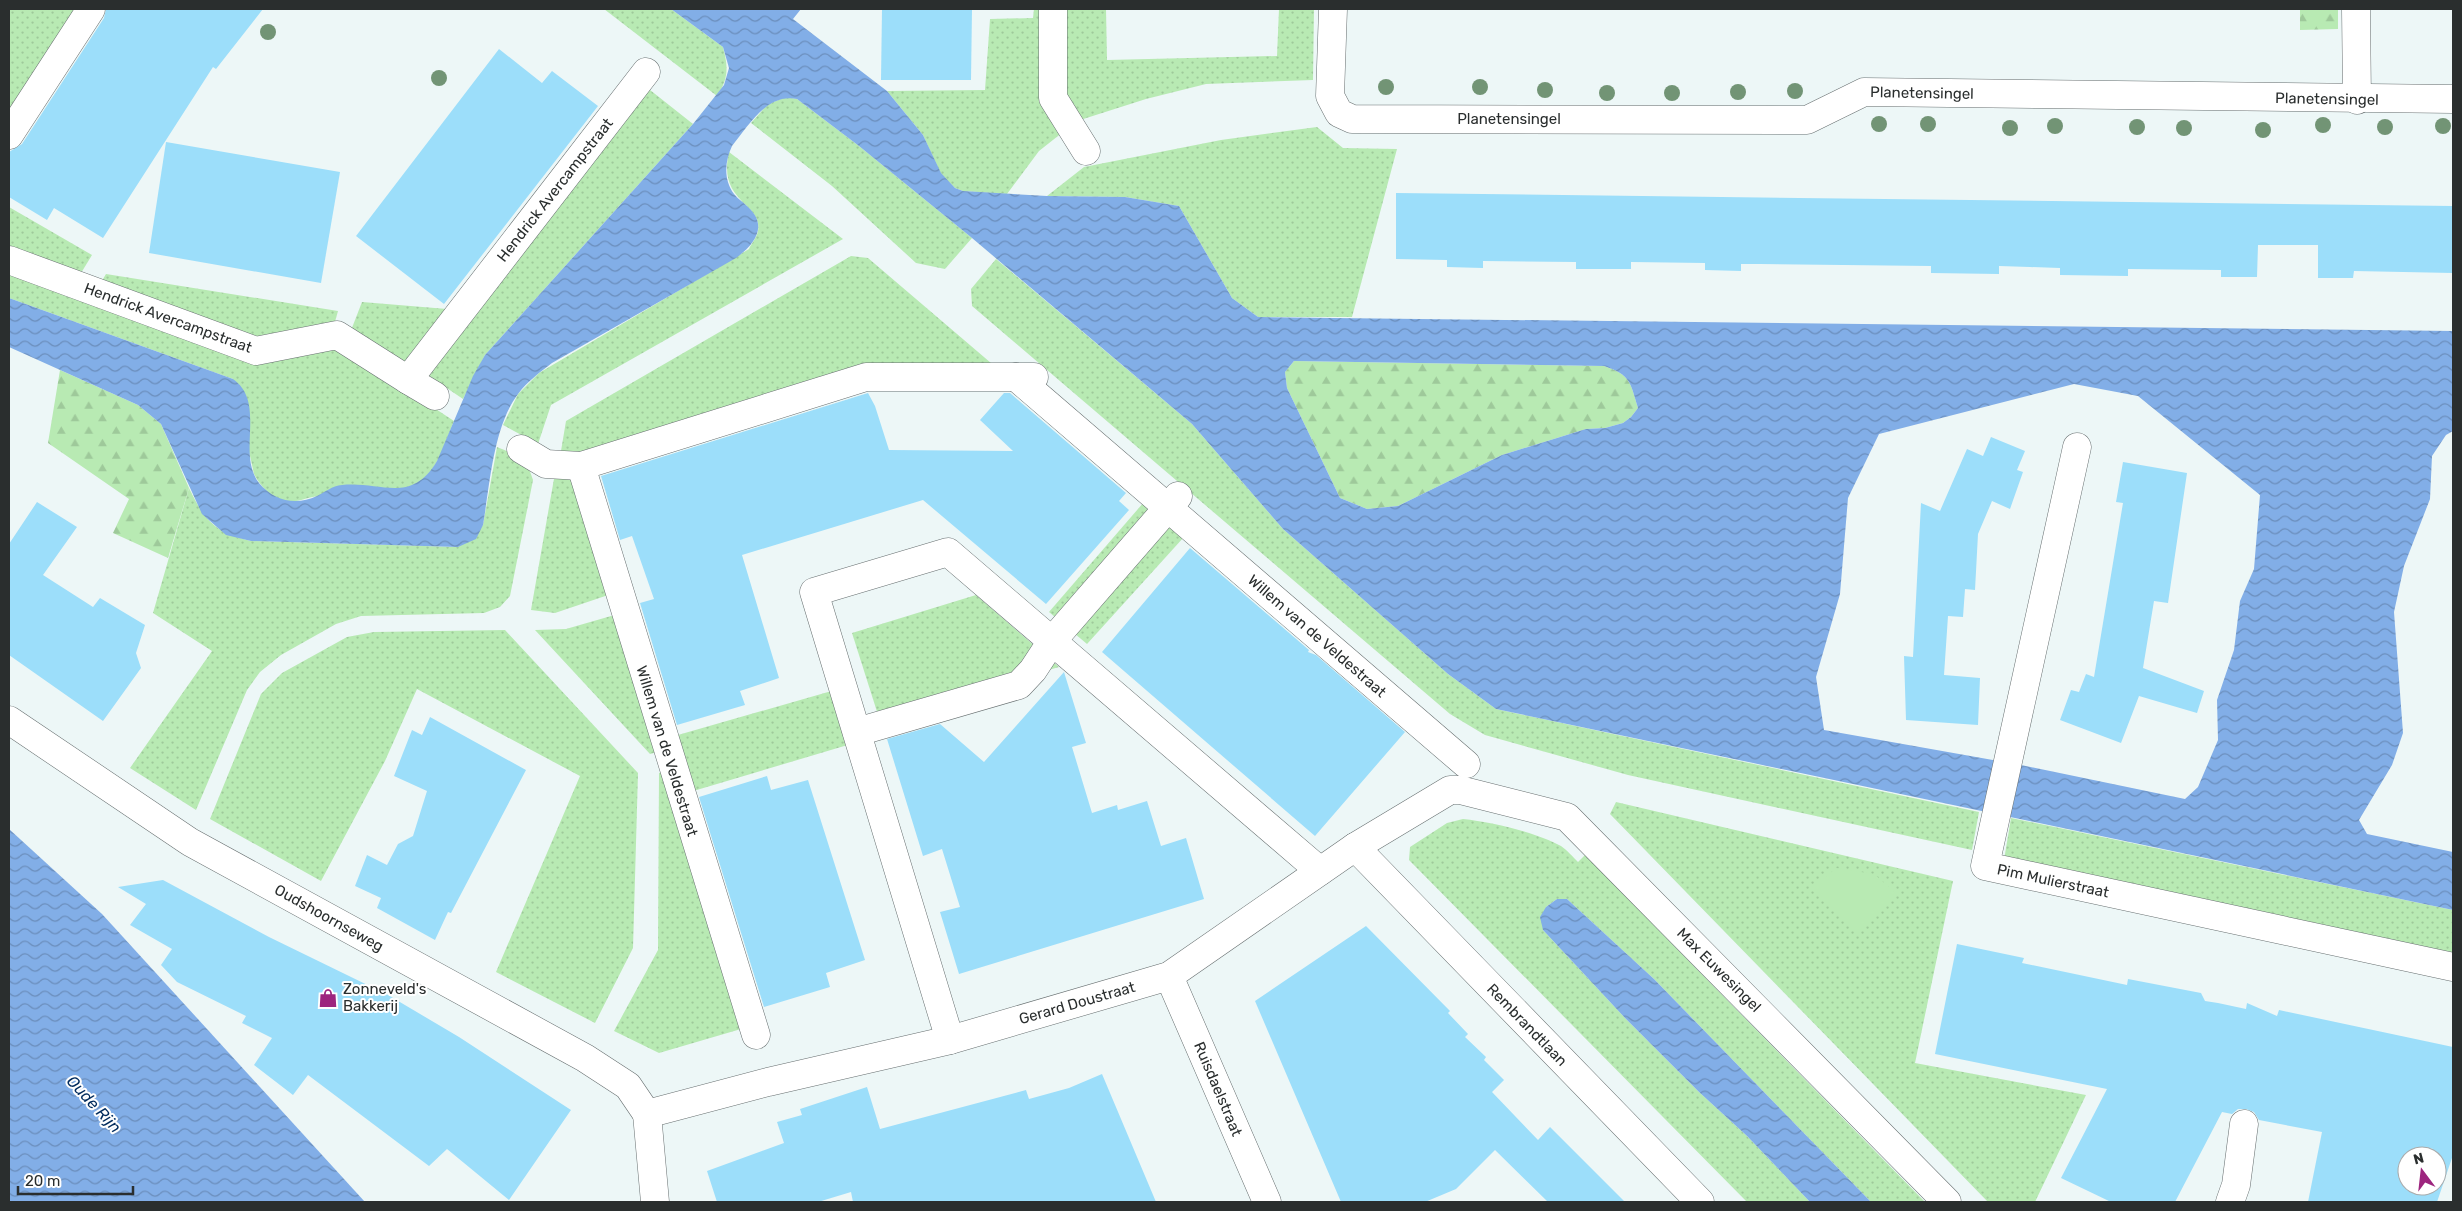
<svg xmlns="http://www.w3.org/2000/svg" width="2462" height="1211" viewBox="0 0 2462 1211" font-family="Rubik,sans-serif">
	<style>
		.grass { fill: url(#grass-dots) }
		.forest { fill: url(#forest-firs) }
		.green { fill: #b8eab3 }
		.water { fill: url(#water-waves); fill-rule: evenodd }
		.building { fill: #9cdefa; fill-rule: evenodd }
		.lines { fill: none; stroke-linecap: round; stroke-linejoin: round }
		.pedestrian-casing { stroke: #676f70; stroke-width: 29 }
		.minor-casing { stroke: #676f70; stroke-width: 29 }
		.pedestrian { stroke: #fff; stroke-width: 28 }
		.minor { stroke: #fff; stroke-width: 28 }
		.tree { fill: #729475 }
		.labels { text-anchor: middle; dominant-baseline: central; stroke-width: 4; stroke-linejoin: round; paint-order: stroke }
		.street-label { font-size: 15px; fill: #2a2e2e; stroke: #fff }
		.poi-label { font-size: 15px; fill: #2a2e2e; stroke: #fff; text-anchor: start }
		.water-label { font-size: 16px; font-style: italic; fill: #002b5d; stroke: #fff }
	</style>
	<defs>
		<pattern id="grass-dots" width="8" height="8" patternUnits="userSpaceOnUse" patternTransform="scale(1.25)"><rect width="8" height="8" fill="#b8eab3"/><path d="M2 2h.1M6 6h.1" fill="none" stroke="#9ec99a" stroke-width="1.8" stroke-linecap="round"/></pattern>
		<pattern id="forest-firs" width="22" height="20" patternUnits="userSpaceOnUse" patternTransform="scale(1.25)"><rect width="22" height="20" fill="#b8eab3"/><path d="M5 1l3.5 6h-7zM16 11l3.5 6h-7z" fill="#9ec99a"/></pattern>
		<pattern id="water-waves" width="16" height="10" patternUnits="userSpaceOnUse" patternTransform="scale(1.25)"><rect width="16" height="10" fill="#82aee7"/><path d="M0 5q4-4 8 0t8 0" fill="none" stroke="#6b8ebc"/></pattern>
	</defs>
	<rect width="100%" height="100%" fill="#edf7f7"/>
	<!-- grass -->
	<g class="grass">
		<polygon points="9,9 83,9 9,125"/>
		<path d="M604 9H671L723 47C728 67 729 78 717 96Z"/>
		<polygon points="1034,9 1106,9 1107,60 1277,56 1279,9 1314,9 1313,80 1206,84 1146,99 1077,121 1039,151 1007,194 963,191 955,188 941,174 923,135 887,91 985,90 990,19 1033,18"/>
		<polygon points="645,86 693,124 485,355 463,399 426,374"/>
		<polygon points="786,97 797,99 859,146 972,238 945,269 916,263 832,186 751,123 768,104"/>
		<polygon points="1317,127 1343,148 1397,149 1352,317 1258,317 1232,298 1179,206 1125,197 1047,196 1084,167 1221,140"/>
		<path d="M729 152 843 239 551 405 538 444 503 425 518 394 539 373 749 249C751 244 757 237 758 231 763 203 717 203 729 152Z"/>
		<polygon points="9,207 92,255 78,278 9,252"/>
		<polygon points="851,256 868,258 998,369 865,370 580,459 560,457 566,421"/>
		<polygon points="996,259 1192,424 1283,529 1448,674 1496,709 1979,812 1972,850 1628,775 1485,735 1450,714 972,306 971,289"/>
		<path d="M9 269 219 347 337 344 454 421C445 442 438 471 418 483 396 496 345 492 319 496 307 497 298 503 285 501 271 498 260 486 254 474L233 379 9 298Z"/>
		<polygon points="106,274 338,311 333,329 258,343 100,284"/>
		<polygon points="362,302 447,309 403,367 350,333"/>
		<path d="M497 447C517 455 527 459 533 480L510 596 500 607 484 613 361 616 336 624 281 655 260 672 247 690 196 810 130 768 212 651 153 613 189 488C205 521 214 532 251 541L458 547 483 525Z"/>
		<polygon points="555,473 595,473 629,588 555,613 531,610"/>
		<polygon points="1144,502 1184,537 1087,644 1049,612"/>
		<polygon points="976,595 1059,667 879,718 852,633"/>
		<polygon points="618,614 661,751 650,754 535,630 566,629"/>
		<polygon points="505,630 638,773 633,948 595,1023 496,972 580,776 417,689 385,761 321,881 210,819 261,694 282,673 347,637 374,632"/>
		<polygon points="835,690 851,744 690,792 671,737"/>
		<polygon points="666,770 741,1029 659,1053 614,1031 658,950 659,773"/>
		<polygon points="1616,802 1953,881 1915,1063 2086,1095 2035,1202 1988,1202 1610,814"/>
		<polygon points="2011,818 2453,910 2453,954 2004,860"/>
		<path d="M1463 819C1492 822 1535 832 1561 846 1567 850 1573 857 1578 862L1585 855 1925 1202H1871L1654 979 1567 899H1557L1546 907 1543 930 1625 1018 1699 1092 1747 1136 1810 1202H1747L1409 860 1410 847 1447 823Z"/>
	</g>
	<!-- forest -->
	<g class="forest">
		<polygon points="2300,9 2338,9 2338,29 2300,30"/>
		<path d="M1294 361 1604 366C1631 375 1630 382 1638 408L1631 417 1623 423 1605 428 1586 429 1502 455 1398 506 1367 509 1340 498 1287 388 1285 372Z"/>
		<polygon points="60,370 138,405 161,424 189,488 168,558 113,533 129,499 48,443"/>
	</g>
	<!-- green -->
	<polygon class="green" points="1836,868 1874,874 1896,893 1858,935 1811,889"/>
	<!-- water -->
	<g class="water">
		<path d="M671 9H801L793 19 887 91 923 135 941 173 955 188 963 191 1047 196 1125 197 1179 206 1232 298 1258 317 2453 331V431L2446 435 2432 456 2430 499 2404 566 2394 612 2403 733 2392 765 2359 820 2367 834 2453 852V910L1496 709 1448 674 1283 529 1192 424 972 238 859 146 797 99C767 93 749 125 732 146 725 161 723 179 734 194 738 199 743 202 748 207 769 226 754 245 736 258L552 363C540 372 527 382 518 394 493 427 490 485 483 525L476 539 458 547 251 541 226 535 202 514 161 424 138 405 9 347V298L233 379C267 403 236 453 259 483 274 501 296 506 317 496 325 492 332 486 342 485 381 481 411 505 437 461L473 376 485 355 693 124 724 85 729 68 723 47ZM1294 361 1604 366C1631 375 1630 382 1638 408L1631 417 1623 423 1605 428 1586 429 1502 455 1398 506 1367 509 1340 498 1287 388 1285 372ZM2074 384 2138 396 2260 495 2254 569 2240 601 2234 650 2217 700 2218 740 2198 787 2185 799 2021 765 1824 730 1816 677 1840 594 1848 498 1879 434Z"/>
		<polygon points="9,829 102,914 365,1202 9,1202"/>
		<polygon points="1557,899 1567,899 1654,979 1871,1202 1810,1202 1747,1136 1699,1092 1625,1018 1543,930 1540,917 1546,907"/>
	</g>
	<!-- building -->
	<g class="building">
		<polygon points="106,9 263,9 216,69 213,67 103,238 54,208 47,220 9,197 9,152 22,144 104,18"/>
		<polygon points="882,9 972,9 971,80 881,80"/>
		<polygon points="499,49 542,83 552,71 598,106 444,304 356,236"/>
		<polygon points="166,142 340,172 321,283 149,253"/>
		<polygon points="1396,193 2453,206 2453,273 2354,271 2353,278 2318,278 2318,245 2258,245 2257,277 2221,277 2221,270 2128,269 2128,276 2060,275 2060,268 2030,267 1999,266 1999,274 1931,273 1931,266 1760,264 1741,264 1741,271 1705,270 1705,263 1631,262 1631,269 1576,269 1576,262 1483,261 1483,268 1447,267 1447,260 1396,259"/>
		<polygon points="868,393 875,406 889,450 1013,451 980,420 1004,393 1010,393 1126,493 1119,501 1129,510 1046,604 923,500 742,555 779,678 740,691 745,705 677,725 640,603 654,599 632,536 620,540 601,476"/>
		<polygon points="1991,437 2025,451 2017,470 2023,472 2010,509 1992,501 1978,534 1975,590 1965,589 1963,617 1948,616 1944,675 1980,678 1978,725 1906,720 1904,656 1913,657 1921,503 1940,511 1967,449 1983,456"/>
		<polygon points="2123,462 2187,473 2168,603 2154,601 2143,668 2204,691 2197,713 2139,696 2121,743 2060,720 2071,690 2079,692 2086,674 2094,677 2123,503 2116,502"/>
		<polygon points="37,502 77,527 43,575 93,607 100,598 145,625 136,653 141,668 103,721 9,655 9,544"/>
		<polygon points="1190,548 1309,650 1308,652 1316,655 1405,732 1315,836 1102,652"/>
		<polygon points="1064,672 1086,743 1072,747 1092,813 1117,805 1118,810 1147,801 1161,846 1186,838 1204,899 959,974 940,912 960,907 942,849 923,856 887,739 940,724 984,762"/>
		<polygon points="430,717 526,770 451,913 448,912 435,940 377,908 381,898 355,886 367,855 387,865 398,844 413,836 427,791 394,776 412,730 422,735"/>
		<polygon points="767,776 771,790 808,780 865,960 826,973 830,987 764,1007 699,797"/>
		<polygon points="163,880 269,937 388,995 459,1037 571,1110 509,1200 447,1149 429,1166 308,1075 293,1095 254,1065 272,1038 242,1023 246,1016 177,982 161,965 172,949 130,925 146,904 118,887"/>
		<polygon points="1366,926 1450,1011 1448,1013 1468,1034 1465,1037 1486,1057 1484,1060 1504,1080 1492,1092 1538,1140 1550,1127 1625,1202 1548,1202 1495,1150 1456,1189 1425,1202 1341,1202 1255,1001"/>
		<path d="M1957 944 2024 958 2022 963 2127 985 2128 979 2201 993 2205 1001 2218 1003 2246 1009 2247 1003 2277 1016 2279 1010 2453 1047V1155L2437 1202H2308L2322 1132 2259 1120 2254 1112 2246 1109H2238L2232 1114 2222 1112 2175 1202H2111L2061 1178 2107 1089 1935 1054ZM2407 1156H2437V1186H2407Z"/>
		<polygon points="1102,1074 1156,1202 853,1202 851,1192 818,1202 717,1202 707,1171 784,1143 777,1122 802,1115 800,1109 867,1087 880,1129 1026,1090 1029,1099 1069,1088"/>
	</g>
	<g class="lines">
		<!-- pedestrian casing -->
		<g class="pedestrian-casing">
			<g id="pedestrian">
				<polyline points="1053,9 1053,98 1086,151"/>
				<polyline points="9,135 91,9"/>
				<polyline points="9,260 256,351 337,335 408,380 646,72"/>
				<polyline points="1016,377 1466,764"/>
				<polyline points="408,380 435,396"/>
				<polyline points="521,449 546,464 581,466 866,377 1034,377"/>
				<polyline points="581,466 756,1035"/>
				<polyline points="857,732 1019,685 1033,670 1052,641 1178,496"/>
			</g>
		</g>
		<!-- minor casing -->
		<g class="minor-casing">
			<g id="minor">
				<polyline points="1333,9 1330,96 1339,113 1352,119 1807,120 1864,92 2453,99"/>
				<polyline points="2356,9 2357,100"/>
				<polyline points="2077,447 1985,866 2453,967"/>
				<polyline points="9,720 190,842 585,1058 628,1086 647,1114"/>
				<polyline points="1355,847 1700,1202"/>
				<polyline points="1169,976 1267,1202"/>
				<polyline points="950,1040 814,592 948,552 1320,871"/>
				<polyline points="647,1114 768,1082 950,1040 1169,976 1355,847 1450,790 1460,790 1567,817 1947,1202"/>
				<polyline points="647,1114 655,1202"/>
				<polyline points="2230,1202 2236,1185 2244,1124"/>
			</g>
		</g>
		<!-- pedestrian -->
		<use href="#pedestrian" class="pedestrian"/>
		<!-- minor -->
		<use href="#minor" class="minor"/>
	</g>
	<!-- trees -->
	<g class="tree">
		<circle cx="268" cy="32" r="8"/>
		<circle cx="439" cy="78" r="8"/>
		<circle cx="1386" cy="87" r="8"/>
		<circle cx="1480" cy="87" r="8"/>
		<circle cx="1545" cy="90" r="8"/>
		<circle cx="1795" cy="91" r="8"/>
		<circle cx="1738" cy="92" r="8"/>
		<circle cx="1607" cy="93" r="8"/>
		<circle cx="1672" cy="93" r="8"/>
		<circle cx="1879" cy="124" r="8"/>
		<circle cx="1928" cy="124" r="8"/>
		<circle cx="2323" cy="125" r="8"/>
		<circle cx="2055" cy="126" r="8"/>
		<circle cx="2443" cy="126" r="8"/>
		<circle cx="2137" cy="127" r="8"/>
		<circle cx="2385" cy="127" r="8"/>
		<circle cx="2010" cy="128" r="8"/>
		<circle cx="2184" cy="128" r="8"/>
		<circle cx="2263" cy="130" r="8"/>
	</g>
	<!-- icons -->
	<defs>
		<g id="shop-bare" transform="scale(1.5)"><path d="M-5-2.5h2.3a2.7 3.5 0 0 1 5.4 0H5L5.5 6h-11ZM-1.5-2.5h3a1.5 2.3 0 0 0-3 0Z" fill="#9d257e" stroke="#fff" stroke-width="2.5" paint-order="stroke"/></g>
	</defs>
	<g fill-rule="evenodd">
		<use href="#shop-bare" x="328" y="998"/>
	</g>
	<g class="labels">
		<!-- street labels -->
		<g class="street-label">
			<text transform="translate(1922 93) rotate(1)">Planetensingel</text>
			<text transform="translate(2327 99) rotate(1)">Planetensingel</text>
			<text x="1509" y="119">Planetensingel</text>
			<text transform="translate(555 190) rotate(-52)">Hendrick Avercampstraat</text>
			<text transform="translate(168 318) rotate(20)">Hendrick Avercampstraat</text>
			<text transform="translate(1317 636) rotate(41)">Willem van de Veldestraat</text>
			<text transform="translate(667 751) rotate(73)">Willem van de Veldestraat</text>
			<text transform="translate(2053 881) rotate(12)">Pim Mulierstraat</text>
			<text transform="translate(329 918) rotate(29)">Oudshoornseweg</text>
			<text transform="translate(1719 970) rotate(45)">Max Euwesingel</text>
			<text transform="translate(1077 1003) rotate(-16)">Gerard Doustraat</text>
			<text transform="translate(1527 1025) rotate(46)">Rembrandtlaan</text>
			<text transform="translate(1218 1089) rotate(67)">Ruisdaelstraat</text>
		</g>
		<!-- poi labels -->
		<g class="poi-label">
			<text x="343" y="989">Zonneveld's<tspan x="343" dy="17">Bakkerij</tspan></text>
		</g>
		<!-- water labels -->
		<g class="water-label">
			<text transform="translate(94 1104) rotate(47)">Oude Rijn</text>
		</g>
	</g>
	<!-- border -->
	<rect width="2462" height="1211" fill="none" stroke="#2a2e2e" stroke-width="20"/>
	<!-- north arrow -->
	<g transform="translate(2422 1171) rotate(345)"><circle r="24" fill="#ffffff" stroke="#aaabab"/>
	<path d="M0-4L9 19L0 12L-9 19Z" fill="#9d257e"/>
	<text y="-8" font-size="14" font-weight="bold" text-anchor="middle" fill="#2a2e2e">N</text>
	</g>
	<!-- scale -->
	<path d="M18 1186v8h115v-8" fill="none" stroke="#2a2e2e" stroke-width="2.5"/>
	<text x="25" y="1186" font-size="15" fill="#2a2e2e" stroke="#ffffff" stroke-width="4" paint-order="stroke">20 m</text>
</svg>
